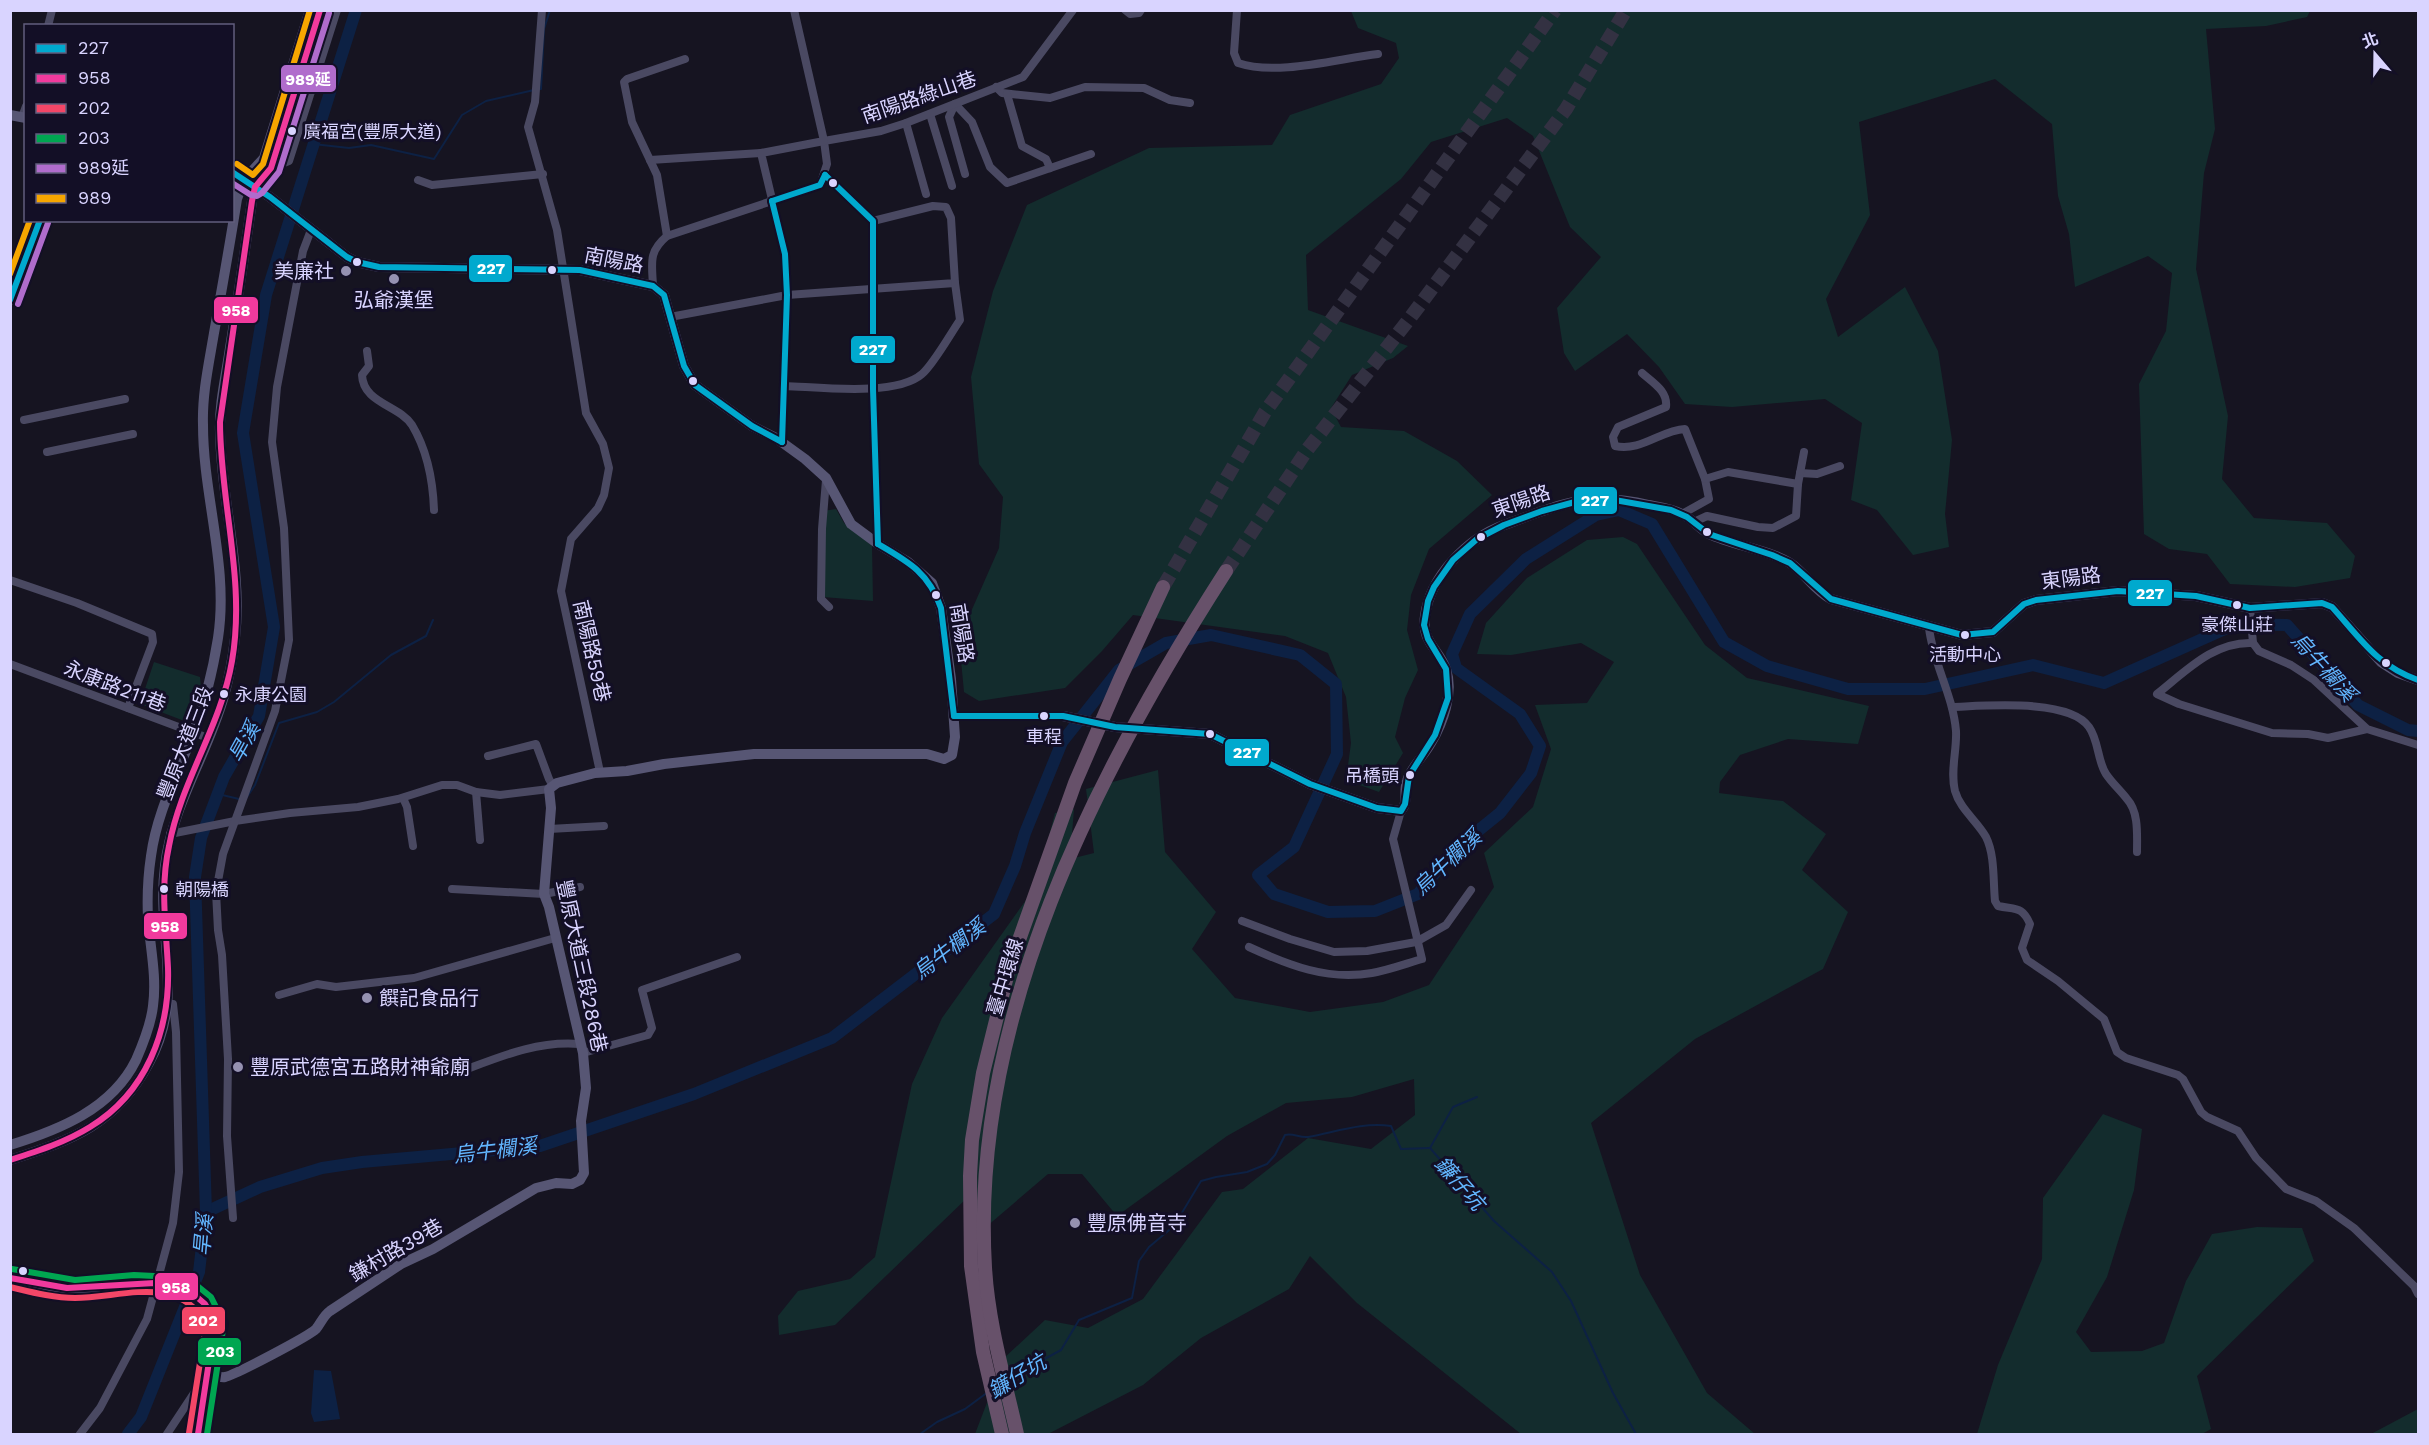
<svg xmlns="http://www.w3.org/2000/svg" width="2429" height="1445" viewBox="0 0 2429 1445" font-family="'Work Sans','Noto Sans TC',sans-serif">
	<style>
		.green { fill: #132c2d }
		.water { fill: #0d2144 }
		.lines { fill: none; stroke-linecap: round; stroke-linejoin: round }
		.stream { stroke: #0d2144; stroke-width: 2 }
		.river { stroke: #0d2144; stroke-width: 12 }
		.highway-tunnel { stroke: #333142; stroke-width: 14; stroke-dasharray: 14 7; stroke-linecap: butt }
		.street { stroke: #4a4962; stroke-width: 8 }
		.secondary { stroke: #575674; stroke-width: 10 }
		.highway { stroke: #67516a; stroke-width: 14 }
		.bus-1-casing { stroke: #130f26; stroke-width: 10 }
		.bus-2-casing { stroke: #130f26; stroke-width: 10 }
		.bus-3-casing { stroke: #130f26; stroke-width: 10 }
		.bus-4-casing { stroke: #130f26; stroke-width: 10 }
		.bus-5-casing { stroke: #130f26; stroke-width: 10 }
		.bus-6-casing { stroke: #130f26; stroke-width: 10 }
		.bus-1 { stroke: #00a9ce; stroke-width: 6 }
		.bus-2 { stroke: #f13a9d; stroke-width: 6 }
		.bus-3 { stroke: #f34667; stroke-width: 6 }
		.bus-4 { stroke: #00a651; stroke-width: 6 }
		.bus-5 { stroke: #b06ccc; stroke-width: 6 }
		.bus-6 { stroke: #f7a600; stroke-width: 6 }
		.bus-dot { fill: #d9d4ff; stroke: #130f26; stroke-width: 2 }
		.poi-dot { fill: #9591b1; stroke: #130f26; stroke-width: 2 }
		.labels { text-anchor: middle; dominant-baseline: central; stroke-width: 6; stroke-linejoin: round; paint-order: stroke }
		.bus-label { font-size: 18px; fill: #d9d4ff; stroke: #130f26; text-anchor: start }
		.street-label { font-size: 20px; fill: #d9d4ff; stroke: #130f26 }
		.poi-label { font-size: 20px; fill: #d9d4ff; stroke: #130f26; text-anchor: start }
		.water-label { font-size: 21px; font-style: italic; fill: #62b6ff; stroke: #130f26 }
		.line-badge { stroke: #130f26; stroke-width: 2 }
		.badge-label { font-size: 16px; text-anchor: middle; font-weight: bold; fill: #fff }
	</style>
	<rect width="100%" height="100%" fill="#161421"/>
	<!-- green -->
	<g class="green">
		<polygon points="1351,11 2310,11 2307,17 2266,26 2206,29 2215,129 2204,173 2196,269 2228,416 2222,479 2254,518 2327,523 2355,556 2350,578 2295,587 2230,584 2207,554 2169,549 2144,534 2139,384 2166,331 2172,273 2148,256 2075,287 2069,234 2058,196 2052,124 1995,79 1859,122 1870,215 1826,299 1838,337 1905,287 1938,351 1952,440 1945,514 1949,547 1913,555 1877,510 1851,500 1862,423 1825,399 1732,407 1685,404 1659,367 1627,334 1575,371 1564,353 1557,308 1601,257 1570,227 1533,136 1507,118 1431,142 1401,179 1306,255 1308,310 1408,346 1393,358 1352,375 1331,408 1341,427 1404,431 1457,461 1492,495 1429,549 1411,595 1407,630 1418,670 1405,698 1395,737 1403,753 1379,792 1346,780 1351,743 1346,697 1328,653 1285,636 1133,615 1102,651 1065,688 979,701 964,692 959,639 999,548 1003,497 979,464 971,377 993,291 1027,205 1149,148 1272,145 1290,115 1381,84 1399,58 1396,43 1358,28"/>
		<polygon points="836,509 844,523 872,546 873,601 823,597 823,511"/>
		<polygon points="1623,537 1637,544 1705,645 1747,678 1869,706 1858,744 1788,739 1740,755 1720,782 1719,793 1783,801 1826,834 1802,870 1848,912 1823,969 1695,1039 1591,1123 1640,1275 1707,1393 1755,1434 1521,1434 1357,1303 1310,1256 1289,1289 1201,1338 1143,1385 1048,1434 975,1434 1004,1358 1045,1320 1088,1328 1143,1299 1222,1192 1243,1189 1308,1138 1371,1149 1415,1115 1414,1079 1352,1097 1286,1103 1227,1136 1117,1216 1082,1174 1048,1174 986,1227 967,1198 835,1325 779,1335 778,1316 798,1291 850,1279 875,1257 912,1084 942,1018 1036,886 1055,813 1074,809 1070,859 1094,853 1086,789 1158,770 1165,852 1216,912 1192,949 1235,998 1310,1012 1383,1002 1429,985 1494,887 1484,853 1533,807 1551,749 1535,705 1587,703 1614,662 1581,643 1511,655 1477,654 1486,623 1527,578 1587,540"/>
		<polygon points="154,662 200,677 201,687 187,722 140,704"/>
		<polygon points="2103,1114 2142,1129 2134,1190 2107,1277 2076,1332 2091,1352 2142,1351 2164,1343 2186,1281 2212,1234 2257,1227 2302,1228 2314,1261 2197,1376 2211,1429 2202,1434 1977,1434 1998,1365 2042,1259 2043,1198"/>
		<polygon points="2418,1409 2418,1434 2371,1434"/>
	</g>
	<!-- water -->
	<polygon class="water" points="314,1370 331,1371 340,1419 314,1422 311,1413"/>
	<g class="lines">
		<!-- stream -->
		<g class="stream">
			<polyline points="540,89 541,89 544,29 550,10"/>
			<polyline points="313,144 349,148 371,145 434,159 462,115 486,101 534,90"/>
			<polyline points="218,794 239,799"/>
			<polyline points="245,800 255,785 279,723 317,712 334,702 391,655 426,636 433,620"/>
			<polyline points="1430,1148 1494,1221 1552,1272 1571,1301 1613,1393 1636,1434"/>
			<polyline points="1430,1148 1453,1107 1477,1097"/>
			<path d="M1008 1379 1061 1350 1079 1320 1132 1298 1139 1261 1149 1247 1174 1226 1201 1181 1216 1177 1247 1172 1267 1164 1275 1155 1285 1135C1294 1133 1299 1138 1308 1137 1336 1132 1362 1122 1391 1126L1401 1149 1430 1148"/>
			<polyline points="920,1434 937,1422 965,1409 988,1392"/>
		</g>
		<!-- river -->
		<g class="river">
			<polyline points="206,1212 260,1187 322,1168 362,1162 540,1146 694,1094 832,1038 994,914 1015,866 1025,833 1062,742 1119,670 1166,643 1211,635 1300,655 1336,684 1337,754 1294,847 1258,875 1274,894 1328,912 1375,911 1418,894 1453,851 1500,813 1531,773 1540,746 1520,714 1456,668 1452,654 1470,614 1526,559 1596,515 1619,510 1652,524 1724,642 1767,666 1848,689 1925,689 2033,665 2104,683 2236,624 2287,625 2358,705 2408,730 2418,731"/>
			<polyline points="128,1434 141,1417 199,1272 206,1212 195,877 201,838 224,777 259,716 274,627 243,433 266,295 356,10"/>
		</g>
		<!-- highway-tunnel -->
		<g class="highway-tunnel">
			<polyline points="1226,571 1307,450 1410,318 1566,109 1626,10"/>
			<polyline points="1163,587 1265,412 1555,10"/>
		</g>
		<!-- street -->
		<g class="street">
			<polyline points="542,10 535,102 528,127 557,230 586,413 603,444 609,468 604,495 598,508 571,539 561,591 600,772"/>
			<polyline points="1125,10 1130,14 1139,13 1141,10"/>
			<path d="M1237 10 1234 53 1238 63C1277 76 1336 59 1378 54"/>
			<polyline points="48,26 52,10"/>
			<polyline points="996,87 1002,93 1050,98 1085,87 1144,88 1170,100 1190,103"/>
			<polyline points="1007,94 1022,146 1046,159 1050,168"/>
			<polyline points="930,114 952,186"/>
			<polyline points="22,117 26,106"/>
			<polyline points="906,123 926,194"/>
			<polyline points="650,160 761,153"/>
			<polyline points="271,168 289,161 337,10"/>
			<polyline points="965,174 949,117 955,104 972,122 990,167 1007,183 1091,154"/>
			<polyline points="825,175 873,221 873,389 878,544"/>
			<polyline points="418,180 432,185 543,174"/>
			<polyline points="667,236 657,175 632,122 624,82 627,79 685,59"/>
			<path d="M653 286C652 263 648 252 667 236L820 185 827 164 824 141 881 131 906 123 1023 77 1073 10"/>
			<polyline points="10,301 40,220"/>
			<polyline points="670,317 787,295 955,283 951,218 946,207 933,206 873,221"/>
			<path d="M367 351 369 366 362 375C363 403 399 405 412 425 427 450 433 482 434 510"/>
			<path d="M1642 373C1653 383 1668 391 1666 407L1618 427 1613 437 1615 446C1641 452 1661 430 1685 429L1705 479 1709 499 1682 514"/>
			<path d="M785 386C818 387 896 397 922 374 933 365 951 333 960 320L955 283"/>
			<polyline points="24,420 125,399"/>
			<polyline points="782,442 787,295 785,254 761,153 824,141 794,10"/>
			<polyline points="47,452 133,434"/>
			<polyline points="1800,473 1817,474 1840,466"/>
			<polyline points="1705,479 1728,472 1798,484"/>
			<polyline points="826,480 822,529 821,599 829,607"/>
			<polyline points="1694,522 1707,516 1758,527 1773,528 1796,516 1798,484 1804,452"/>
			<polyline points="10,580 77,603 152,634 153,642 128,708"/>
			<polyline points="2250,608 2253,643"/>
			<path d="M1929 628C1933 663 1953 695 1956 731 1957 751 1950 771 1955 791 1960 809 1977 821 1986 837 1995 855 1993 881 1995 901L1998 906C2016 910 2022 906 2030 924L2022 948 2027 960 2058 981 2104 1019 2117 1052 2126 1058 2178 1075 2183 1079 2201 1112 2207 1117 2238 1131 2256 1158 2286 1189 2316 1201 2354 1228 2414 1286 2418 1294"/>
			<polyline points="10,664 208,738"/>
			<path d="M1952 707C1984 706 2069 698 2089 727 2099 741 2097 760 2106 774 2112 783 2120 790 2127 799 2139 812 2137 835 2137 852"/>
			<path d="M2367 729 2328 738 2308 734 2272 733 2179 704 2157 694C2186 671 2214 641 2253 643L2259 651 2291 665 2314 680 2367 729 2418 745"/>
			<polyline points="488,756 536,744 549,779 553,786"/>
			<polyline points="476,792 480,840"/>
			<polyline points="403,798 407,807 413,846"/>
			<polyline points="549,829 604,826"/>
			<polyline points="170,834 235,821 290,813 358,807 398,799 442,785 457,785 476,792 500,795 549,789"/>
			<polyline points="452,889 544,894 580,887"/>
			<polyline points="1242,921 1290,939 1334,952 1367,951 1416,942 1446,925 1471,890"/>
			<path d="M1249 947C1288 965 1328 981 1372 973 1389 970 1405 964 1422 959L1393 839 1401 811"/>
			<polyline points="279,995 317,984 336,987 414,978 555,938"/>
			<polyline points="583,1053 648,1035 652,1028 642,990 737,957"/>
			<path d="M454 1074C495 1059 535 1040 580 1044"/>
			<polyline points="233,1218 227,1136 228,1059 222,955 218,930 216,892 223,854 275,711 289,640 284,528 272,442 277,387 303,251 311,230"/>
			<polyline points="80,1434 100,1408 147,1319 173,1223 179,1172 176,1032 173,1004"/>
			<polyline points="167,1434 206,1375"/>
		</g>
		<!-- secondary -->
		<g class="secondary">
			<polyline points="10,115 26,118"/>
			<path d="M954 716H1063L1115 727 1210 734 1310 784 1377 808 1401 811C1409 802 1403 791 1407 781 1411 767 1424 756 1431 743 1443 723 1454 693 1446 669 1439 649 1421 642 1425 616 1430 576 1468 538 1504 525 1561 504 1588 491 1649 505 1660 507 1674 509 1684 515 1693 520 1700 529 1709 534 1732 545 1770 550 1790 563 1805 573 1814 590 1831 599L1962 635 1993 632 2024 604 2036 600 2118 591 2196 596 2250 608 2322 603 2332 607 2381 662 2398 673 2418 680"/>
			<path d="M10 1145C59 1130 112 1109 136 1060 143 1044 151 1024 153 1006 157 976 150 947 148 918 147 897 148 876 151 856 157 811 178 774 193 733 205 703 213 670 218 638 229 567 203 496 203 425 202 394 209 363 214 333 222 288 230 244 237 199L244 180 264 158 310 10"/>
			<path d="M10 1160C72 1140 117 1124 149 1063 186 996 156 936 165 866 172 805 208 754 224 696 229 678 233 657 235 638 243 569 221 501 220 432 219 404 226 376 230 348 238 299 245 250 252 201L255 187 271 168 320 10"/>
			<path d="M10 1278C32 1283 53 1288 75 1289 122 1289 194 1263 215 1322L198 1434"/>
			<path d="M207 1374C213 1375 220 1378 225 1377 235 1375 309 1336 316 1329 321 1323 323 1316 330 1311L401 1264 433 1249 536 1188 556 1183 572 1184 580 1180 584 1173 581 1121 586 1088 583 1053 549 907 544 894 551 808 549 789 557 783 595 773 627 771 664 764 754 754H927L944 759 952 755 955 737 951 679 941 608 932 583 908 562 878 544 851 524 826 478 805 459 776 438 752 426 695 385 684 366 664 295 653 286 580 270 379 267 357 262 347 257 270 197 232 172"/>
		</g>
		<!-- highway -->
		<g class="highway">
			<polyline points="1002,1434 983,1352 971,1266 970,1176 972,1140 983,1073 1009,968 1075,783 1120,679 1163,587"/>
			<path d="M1017 1434C1005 1380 988 1323 985 1267 970 1017 1095 775 1226 571"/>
		</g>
		<!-- bus-1 casing -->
		<g class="bus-1-casing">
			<g id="bus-1">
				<polyline points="232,172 270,197 347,257 357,262 379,267 580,270 653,286 664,295 684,366 695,385 752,426 782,442"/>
				<polyline points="825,175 873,221 873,389 878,544"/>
				<polyline points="772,201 785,254 787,295 782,442"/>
				<polyline points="772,201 820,185 825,175"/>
				<polyline points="10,300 40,220"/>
				<path d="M878 544C909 562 929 573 941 608L954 716"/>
				<path d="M954 716H1063L1115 727 1210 734 1310 784 1377 808 1401 811 1405 804 1409 776 1435 735 1448 698 1446 669 1428 639 1424 625 1428 601 1434 587 1453 560 1477 539 1504 525 1542 511 1575 502 1609 499 1671 510 1687 517 1709 534 1772 555 1790 563 1831 599 1962 635 1993 632 2024 604 2036 600 2118 591 2196 596 2250 608 2322 603 2332 607C2360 638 2377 666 2418 680"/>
			</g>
		</g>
		<!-- bus-2 casing -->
		<g class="bus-2-casing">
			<g id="bus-2">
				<path d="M10 1160C38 1151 66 1142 90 1127 146 1093 170 1031 168 968 166 926 160 887 169 846 181 781 221 726 232 661 246 581 220 502 220 422L252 201 255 187 271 168 320 10"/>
				<polyline points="10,1278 67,1288 155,1283 174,1286 191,1292 205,1304 215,1322 198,1434"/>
			</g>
		</g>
		<!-- bus-3 casing -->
		<g class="bus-3-casing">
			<path id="bus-3" d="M10 1287C31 1292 53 1298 75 1298 121 1298 178 1273 206 1324L189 1433"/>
		</g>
		<!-- bus-4 casing -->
		<g class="bus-4-casing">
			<polyline id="bus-4" points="12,1269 75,1280 134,1275 175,1277 195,1284 211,1297 224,1323 207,1434"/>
		</g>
		<!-- bus-5 casing -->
		<g class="bus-5-casing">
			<g id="bus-5">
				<polyline points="232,183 251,195 257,196 262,193 279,172 329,13"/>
				<polyline points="18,304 48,223"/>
			</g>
		</g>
		<!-- bus-6 casing -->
		<g class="bus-6-casing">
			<g id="bus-6">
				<polyline points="237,164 253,175 263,164 310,10"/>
				<polyline points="10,274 30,220"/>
			</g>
		</g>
		<!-- bus-1 -->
		<use href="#bus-1" class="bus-1"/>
		<!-- bus-2 -->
		<use href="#bus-2" class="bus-2"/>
		<!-- bus-3 -->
		<use href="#bus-3" class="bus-3"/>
		<!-- bus-4 -->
		<use href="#bus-4" class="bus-4"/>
		<!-- bus-5 -->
		<use href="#bus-5" class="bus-5"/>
		<!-- bus-6 -->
		<use href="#bus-6" class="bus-6"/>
	</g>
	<!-- markers -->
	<g class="bus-dot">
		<circle cx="292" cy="131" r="5"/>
		<circle cx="833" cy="183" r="5"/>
		<circle cx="357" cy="262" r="5"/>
		<circle cx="552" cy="270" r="5"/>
		<circle cx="693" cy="381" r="5"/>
		<circle cx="1707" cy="532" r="5"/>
		<circle cx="1481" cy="537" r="5"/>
		<circle cx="936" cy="595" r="5"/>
		<circle cx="2237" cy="605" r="5"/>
		<circle cx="1965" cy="635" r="5"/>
		<circle cx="2386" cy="663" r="5"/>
		<circle cx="224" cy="694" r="5"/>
		<circle cx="1044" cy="716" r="5"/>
		<circle cx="1210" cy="734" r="5"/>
		<circle cx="1410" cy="775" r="5"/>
		<circle cx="164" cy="889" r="5"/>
		<circle cx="23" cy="1271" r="5"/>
	</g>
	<g class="poi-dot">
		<circle cx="346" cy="271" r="6"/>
		<circle cx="394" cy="279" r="6"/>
		<circle cx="367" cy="998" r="6"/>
		<circle cx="238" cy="1067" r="6"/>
		<circle cx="1075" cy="1223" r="6"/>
	</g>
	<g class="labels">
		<!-- bus labels -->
		<g class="bus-label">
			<text x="303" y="131">廣福宮(豐原大道)</text>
			<text x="2237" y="624" text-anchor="middle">豪傑山莊</text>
			<text x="1965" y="654" text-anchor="middle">活動中心</text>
			<text x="235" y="694">永康公園</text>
			<text x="1044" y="736" text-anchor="middle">車程</text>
			<text x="1399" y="775" text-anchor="end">吊橋頭</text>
			<text x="175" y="889">朝陽橋</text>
		</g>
		<!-- street labels -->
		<g class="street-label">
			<text transform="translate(919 97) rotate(-19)">南陽路綠山巷</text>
			<text transform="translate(614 260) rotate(11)">南陽路</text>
			<text transform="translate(1521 501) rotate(-19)">東陽路</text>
			<text transform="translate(2071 578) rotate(-7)">東陽路</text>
			<text transform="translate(962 633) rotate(81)">南陽路</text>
			<text transform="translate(592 651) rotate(77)">南陽路59巷</text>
			<text transform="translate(115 686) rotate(21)">永康路211巷</text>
			<text transform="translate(185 743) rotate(-69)">豐原大道三段</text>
			<text transform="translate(582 966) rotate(78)">豐原大道三段286巷</text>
			<text transform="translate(1005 977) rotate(-73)">臺中環線</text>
			<text transform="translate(396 1250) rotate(-30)">鎌村路39巷</text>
		</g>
		<!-- poi labels -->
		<g class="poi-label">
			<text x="334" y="271" text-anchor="end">美廉社</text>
			<text x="394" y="300" text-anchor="middle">弘爺漢堡</text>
			<text x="379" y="998">饌記食品行</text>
			<text x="250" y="1067">豐原武德宮五路財神爺廟</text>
			<text x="1087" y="1223">豐原佛音寺</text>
		</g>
		<!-- water labels -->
		<g class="water-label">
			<text transform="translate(2324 667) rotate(48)">烏牛欄溪</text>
			<text transform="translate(244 742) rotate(-61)">旱溪</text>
			<text transform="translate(1447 862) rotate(-43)">烏牛欄溪</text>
			<text transform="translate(949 949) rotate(-37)">烏牛欄溪</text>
			<text transform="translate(495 1150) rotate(-7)">烏牛欄溪</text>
			<text transform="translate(1460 1183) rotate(49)">鐮仔坑</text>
			<text transform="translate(203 1235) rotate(-85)">旱溪</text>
			<text transform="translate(1017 1376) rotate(-31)">鐮仔坑</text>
		</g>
	</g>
	<g class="line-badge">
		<rect x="280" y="64" width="57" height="29" rx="6" fill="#b06ccc"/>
		<rect x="468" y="254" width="45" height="29" rx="6" fill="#00a9ce"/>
		<rect x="213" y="296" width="46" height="28" rx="6" fill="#f13a9d"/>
		<rect x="850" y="335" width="46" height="29" rx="6" fill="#00a9ce"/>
		<rect x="1573" y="486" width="45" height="29" rx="6" fill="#00a9ce"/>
		<rect x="2127" y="579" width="46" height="28" rx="6" fill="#00a9ce"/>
		<rect x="1224" y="738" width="46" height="29" rx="6" fill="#00a9ce"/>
		<rect x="143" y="912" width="45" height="28" rx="6" fill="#f13a9d"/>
		<rect x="154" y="1272" width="45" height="29" rx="6" fill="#f13a9d"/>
		<rect x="181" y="1306" width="45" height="29" rx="6" fill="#f34667"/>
		<rect x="197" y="1337" width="45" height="29" rx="6" fill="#00a651"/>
	</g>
	<g class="badge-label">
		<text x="308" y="85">989延</text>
		<text x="491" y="274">227</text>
		<text x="236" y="316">958</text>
		<text x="873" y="355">227</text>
		<text x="1595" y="506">227</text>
		<text x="2150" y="599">227</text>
		<text x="1247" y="758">227</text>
		<text x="165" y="932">958</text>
		<text x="176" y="1293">958</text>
		<text x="203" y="1326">202</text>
		<text x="220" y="1357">203</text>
	</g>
	<!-- border -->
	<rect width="2429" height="1445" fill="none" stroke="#d9d4ff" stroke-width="24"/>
	<!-- legend -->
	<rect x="24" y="24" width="210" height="198" fill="#130f26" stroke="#625e7d" stroke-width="1.5"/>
	<rect x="36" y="44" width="30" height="9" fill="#00a9ce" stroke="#625e7d" stroke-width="1.5"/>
	<text x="78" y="54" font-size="18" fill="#d9d4ff">227</text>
	<rect x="36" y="74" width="30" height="9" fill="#f13a9d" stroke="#625e7d" stroke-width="1.5"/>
	<text x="78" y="84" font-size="18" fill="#d9d4ff">958</text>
	<rect x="36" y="104" width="30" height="9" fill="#f34667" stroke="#625e7d" stroke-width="1.5"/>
	<text x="78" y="114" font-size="18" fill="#d9d4ff">202</text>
	<rect x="36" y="134" width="30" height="9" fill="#00a651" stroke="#625e7d" stroke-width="1.5"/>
	<text x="78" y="144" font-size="18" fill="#d9d4ff">203</text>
	<rect x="36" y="164" width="30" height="9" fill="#b06ccc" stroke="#625e7d" stroke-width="1.5"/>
	<text x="78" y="174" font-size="18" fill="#d9d4ff">989延</text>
	<rect x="36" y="194" width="30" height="9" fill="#f7a600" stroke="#625e7d" stroke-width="1.5"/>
	<text x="78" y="204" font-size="18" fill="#d9d4ff">989</text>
	<!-- north arrow -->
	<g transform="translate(2375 54) rotate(340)" stroke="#130f26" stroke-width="4.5" paint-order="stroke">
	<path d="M0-4.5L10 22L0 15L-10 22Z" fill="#d9d4ff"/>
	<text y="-9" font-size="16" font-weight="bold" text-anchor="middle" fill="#d9d4ff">北</text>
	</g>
</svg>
